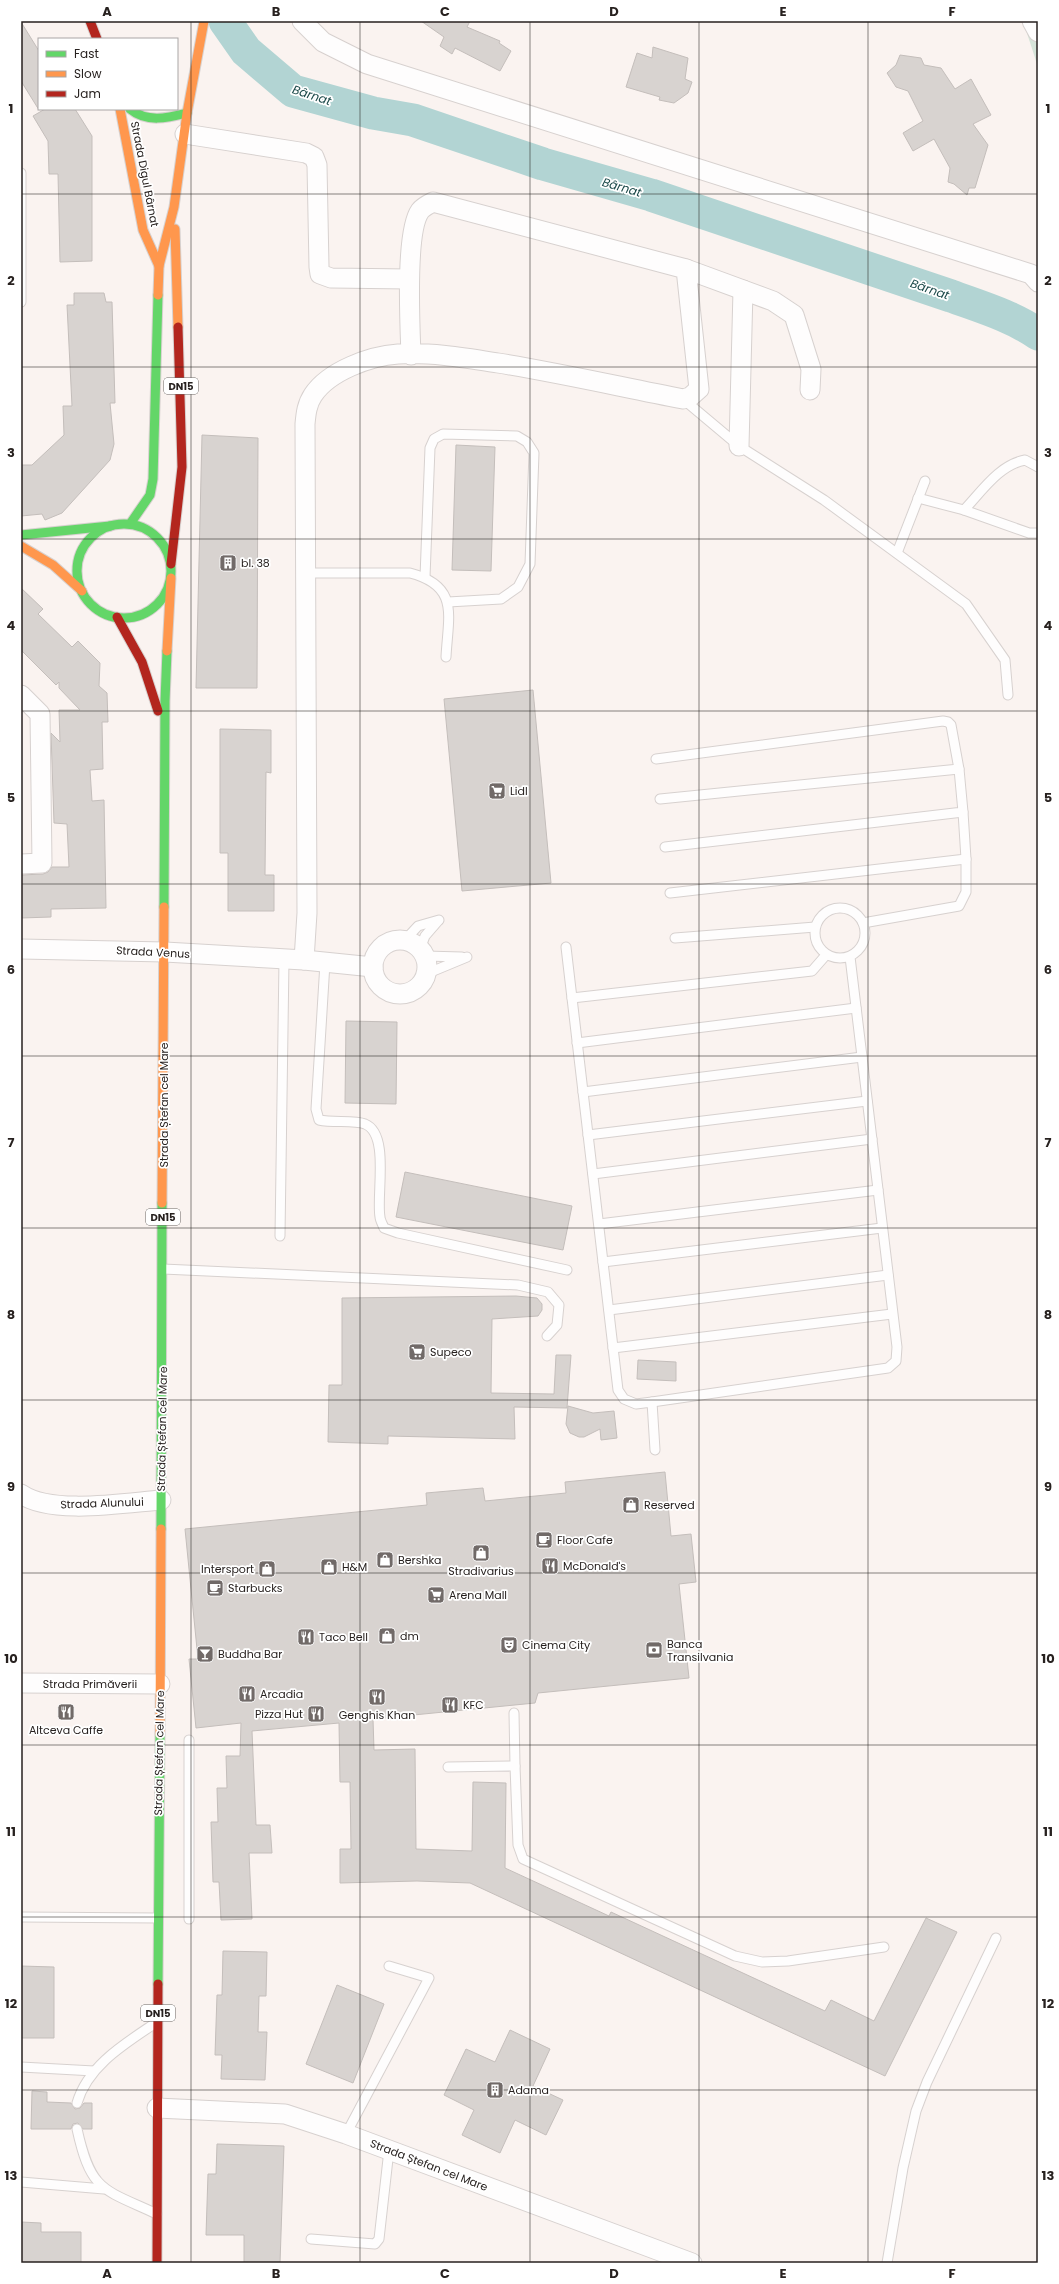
<svg xmlns="http://www.w3.org/2000/svg" width="1059" height="2284" viewBox="0 0 1059 2284" font-family="Poppins,sans-serif">
	<style>
		.grass { fill: #d6e4d9 }
		.lines { fill: none; stroke-linecap: round; stroke-linejoin: round }
		.river { stroke: #b2d4d3; stroke-width: 33 }
		.building { fill: #d8d3d0; stroke: #c4bebb }
		.lane-casing { stroke: #d7d1cf; stroke-width: 11 }
		.street-casing { stroke: #d7d1cf; stroke-width: 21 }
		.fast-casing { stroke: #d7d1cf; stroke-width: 11 }
		.slow-casing { stroke: #d7d1cf; stroke-width: 11 }
		.jam-casing { stroke: #d7d1cf; stroke-width: 11 }
		.lane { stroke: #fefdfd; stroke-width: 9 }
		.street { stroke: #fefdfd; stroke-width: 19 }
		.fast { stroke: #63d668; stroke-width: 9 }
		.slow { stroke: #ff974d; stroke-width: 9 }
		.jam { stroke: #b3261e; stroke-width: 9 }
		.grid { fill: none; stroke: #27211f; stroke-width: 1; stroke-opacity: 0.55 }
		.labels { text-anchor: middle; dominant-baseline: central; stroke-width: 3.5; stroke-linejoin: round; paint-order: stroke }
		.shield { fill: #fff; stroke: #686462; stroke-width: 1 }
		.shield-label { font-size: 10px; font-weight: bold; fill: #27211f }
		.street-label { font-size: 11px; fill: #27211f; stroke: #fff }
		.poi-label { font-size: 11px; fill: #27211f; stroke: #fff; text-anchor: start }
		.water-label { font-size: 12px; font-style: italic; fill: #1b4949; stroke: #fff }
		.neatline { fill: none; stroke: #27211f; stroke-width: 1.5 }
		.grid-label { font-size: 13px; text-anchor: middle; font-weight: bold; fill: #27211f }
	</style>
	<rect width="100%" height="100%" fill="#faf3f0"/>
	<!-- grass -->
	<polygon class="grass" points="1023,21 1038,21 1038,67"/>
	<g class="lines">
		<!-- river -->
		<path class="river" d="M225 21 246 51 293 91 373 113 413 120 543 164 651 195 951 296C981 307 1012 316 1038 334"/>
	</g>
	<!-- building -->
	<g class="building">
		<polygon points="421,21 470,21 467,27 500,41 499,43 511,51 500,71 455,48 452,54 440,46 444,37"/>
		<polygon points="21,22 39,51 39,110 21,81"/>
		<polygon points="653,47 688,58 685,79 692,82 688,93 674,103 659,100 660,97 626,87 637,53 652,58"/>
		<polygon points="900,55 921,58 924,65 941,68 955,89 971,79 991,115 973,124 988,145 975,188 969,188 967,195 954,184 948,182 950,168 934,139 913,151 903,133 923,121 908,91 896,87 887,73 896,65"/>
		<polygon points="45,109 75,109 92,136 92,261 60,262 58,174 49,174 48,141 33,116"/>
		<polygon points="74,293 104,293 106,302 112,302 115,403 110,403 114,444 110,460 62,513 45,520 42,514 21,516 21,465 32,465 64,435 63,406 72,406 67,305 74,305"/>
		<polygon points="202,435 258,438 257,688 196,688"/>
		<polygon points="456,445 495,447 491,571 452,570"/>
		<polygon points="21,588 43,609 38,614 72,647 78,641 100,663 99,686 107,693 108,722 102,722 103,769 90,770 92,801 104,800 106,908 51,909 51,917 21,918 21,875 43,874 48,872 52,867 69,867 67,824 54,823 51,733 60,742 59,710 80,710 59,688 59,682 56,685 21,650"/>
		<polygon points="533,690 551,883 462,891 444,699"/>
		<polygon points="220,729 271,730 271,773 266,772 265,875 274,875 274,911 228,911 228,853 220,853"/>
		<polygon points="346,1021 397,1022 396,1104 345,1103"/>
		<polygon points="405,1172 572,1206 563,1250 396,1217"/>
		<polygon points="516,1296 537,1298 542,1304 542,1310 538,1316 492,1319 491,1393 554,1394 556,1355 571,1355 567,1408 514,1407 515,1439 388,1436 388,1444 328,1442 329,1385 342,1385 342,1298"/>
		<polygon points="638,1360 676,1362 676,1381 637,1379"/>
		<polygon points="568,1406 593,1413 614,1411 617,1438 601,1440 600,1429 584,1437 579,1437 570,1433 566,1424"/>
		<polygon points="665,1472 671,1536 691,1534 696,1582 679,1584 689,1678 538,1693 535,1703 373,1719 374,1750 415,1749 416,1849 472,1851 473,1782 506,1783 505,1868 609,1916 611,1912 825,2011 831,2000 874,2021 926,1918 957,1932 885,2076 470,1883 417,1881 340,1883 340,1849 351,1849 350,1782 340,1782 339,1723 252,1731 256,1825 270,1825 272,1853 249,1853 252,1919 221,1920 219,1882 213,1882 211,1822 218,1822 217,1788 227,1788 226,1756 240,1756 241,1723 196,1728 189,1659 198,1659 185,1529 427,1505 426,1493 483,1488 485,1501 566,1493 565,1482"/>
		<polygon points="223,1951 267,1952 266,1996 259,1996 258,2032 267,2032 265,2080 221,2079 222,2055 215,2055 217,1995 222,1995"/>
		<polygon points="21,1966 54,1967 54,2038 21,2038"/>
		<polygon points="337,1985 384,2004 353,2083 306,2064"/>
		<polygon points="510,2030 550,2049 533,2086 563,2100 546,2135 515,2120 500,2153 462,2135 474,2110 444,2095 466,2049 495,2062"/>
		<polygon points="32,2091 47,2092 47,2102 71,2103 75,2109 80,2108 84,2103 92,2103 92,2129 83,2129 78,2123 73,2124 71,2129 31,2129"/>
		<polygon points="217,2144 284,2146 280,2263 244,2263 244,2235 206,2235 208,2174 216,2174"/>
		<polygon points="21,2222 41,2223 41,2232 81,2232 81,2263 21,2263"/>
	</g>
	<g class="lines">
		<!-- lane casing -->
		<g class="lane-casing">
			<g id="lane">
				<polyline points="21,173 21,302"/>
				<polyline points="683,399 739,446 824,500 966,604 1005,660 1008,695"/>
				<polyline points="918,498 964,510 1029,533 1038,533"/>
				<path d="M964 510C982 491 999 465 1025 460L1038 467"/>
				<polyline points="897,553 925,481"/>
				<path d="M306 573H410C460 586 448 616 446 657"/>
				<polyline points="425,577 430,448 434,439 443,434 517,436 527,442 534,453 530,564 518,587 501,599 448,602"/>
				<polyline points="656,759 943,721 948,722 951,725 959,769 660,799"/>
				<polyline points="665,847 963,812 959,769"/>
				<polyline points="670,893 966,859 963,812"/>
				<circle cx="840" cy="933" r="25"/>
				<polyline points="863,923 959,906 966,892 966,859"/>
				<polyline points="675,938 815,927"/>
				<polyline points="405,940 418,926 439,920"/>
				<polyline points="566,947 618,1390 624,1399 636,1404 652,1402 655,1450"/>
				<polyline points="420,949 425,936 438,921"/>
				<polyline points="425,956 462,957"/>
				<path d="M325 963 316 1109 319 1120C333 1123 354 1120 365 1124 390 1134 376 1195 380 1217 380 1220 383 1225 384 1228L398 1233 567 1270"/>
				<polyline points="426,974 467,957"/>
				<polyline points="572,998 812,971 826,955"/>
				<polyline points="577,1043 856,1008"/>
				<polyline points="583,1092 862,1057"/>
				<polyline points="588,1135 867,1101"/>
				<polyline points="593,1174 872,1139"/>
				<polyline points="599,1224 878,1190"/>
				<polyline points="280,1236 284,960"/>
				<polyline points="603,1262 882,1228"/>
				<polyline points="163,1269 518,1285 548,1292 559,1305 557,1325 547,1336"/>
				<polyline points="609,1310 888,1275"/>
				<polyline points="613,1348 892,1314"/>
				<polyline points="652,1402 888,1368 896,1361 897,1347 850,957"/>
				<polyline points="514,1713 515,1766"/>
				<polyline points="448,1767 515,1766 518,1845 523,1859 735,1956 762,1962 788,1961 884,1947"/>
				<polyline points="21,1917 158,1918"/>
				<polyline points="189,1919 189,1740"/>
				<polyline points="21,2067 94,2071"/>
				<path d="M77 2103C88 2065 126 2043 157 2022"/>
				<path d="M77 2129C91 2192 103 2189 157 2214"/>
				<polyline points="346,2134 429,1978 389,1966"/>
				<polyline points="21,2182 104,2189"/>
				<polyline points="311,2239 375,2244 379,2239 389,2150"/>
				<polyline points="887,2263 903,2168 916,2111 927,2082 996,1938"/>
			</g>
		</g>
		<!-- street casing -->
		<g class="street-casing">
			<g id="street">
				<polyline points="302,21 323,42 367,64 1031,274 1038,282"/>
				<polyline points="1032,21 1038,32"/>
				<polyline points="185,134 306,153 314,157 317,165 319,267 320,274 331,278 409,279"/>
				<polyline points="686,269 773,301 794,315 811,369 810,390"/>
				<polyline points="739,446 743,290"/>
				<polyline points="21,695 40,714 42,863 21,864"/>
				<circle cx="400" cy="967" r="27"/>
				<path d="M21 949 165 952 304 960 307 913 305 424C306 413 307 404 313 395 329 371 370 356 398 354 431 352 466 358 498 363 560 373 621 387 683 399L690 397 699 389 686 269 433 202C429 204 423 207 420 211 405 232 410 327 411 355"/>
				<polyline points="304,960 373,967"/>
				<path d="M21 1494C51 1515 124 1503 161 1500"/>
				<polyline points="21,1683 160,1684"/>
				<polyline points="157,2108 285,2114 346,2134 692,2263"/>
			</g>
		</g>
		<!-- fast casing -->
		<g class="fast-casing">
			<g id="fast">
				<path d="M130 109C147 123 167 118 187 113"/>
				<polyline points="130,524 150,495 153,479 158,295"/>
				<circle cx="124" cy="571" r="47"/>
				<polyline points="21,535 110,526"/>
				<polyline points="164,907 165,701 167,651"/>
				<polyline points="161,1529 162,1203"/>
				<polyline points="158,1984 160,1734"/>
			</g>
		</g>
		<!-- slow casing -->
		<g class="slow-casing">
			<g id="slow">
				<polyline points="120,109 143,230 159,266"/>
				<polyline points="175,229 178,327"/>
				<polyline points="158,295 159,266 174,207 187,113 204,21"/>
				<polyline points="21,546 53,565 82,591"/>
				<polyline points="167,651 171,578"/>
				<polyline points="162,1203 164,907"/>
				<polyline points="160,1734 161,1529"/>
			</g>
		</g>
		<!-- jam casing -->
		<g class="jam-casing">
			<g id="jam">
				<polyline points="90,21 97,39"/>
				<polyline points="171,564 182,467 178,327"/>
				<polyline points="117,617 142,662 158,711"/>
				<polyline points="157,2263 158,1984"/>
			</g>
		</g>
		<!-- lane -->
		<use href="#lane" class="lane"/>
		<!-- street -->
		<use href="#street" class="street"/>
		<!-- fast -->
		<use href="#fast" class="fast"/>
		<!-- slow -->
		<use href="#slow" class="slow"/>
		<!-- jam -->
		<use href="#jam" class="jam"/>
	</g>
	<!-- grid -->
	<path class="grid" d="M191 21V2263M360 21V2263M530 21V2263M699 21V2263M868 21V2263M21 194H1038M21 367H1038M21 539H1038M21 711H1038M21 884H1038M21 1056H1038M21 1228H1038M21 1400H1038M21 1573H1038M21 1745H1038M21 1917H1038M21 2090H1038"/>
	<!-- icons -->
	<defs>
		<g id="building-square" transform="scale(0.9)"><rect x="-9" y="-9" width="18" height="18" rx="4" fill="#716a68" stroke="#fff"/><path d="M-4-6H4V6H1V3H-1V6H-4ZM-2.5-4.3h1.7v1.8h-1.7ZM.8-4.3h1.7v1.8H.8ZM-2.5-1h1.7V.8h-1.7ZM.8-1h1.7V.8H.8Z" fill="#fff"/></g>
		<g id="supermarket-square" transform="scale(0.9)"><rect x="-9" y="-9" width="18" height="18" rx="4" fill="#716a68" stroke="#fff"/><path d="M-6-5.5h2.5l.6 2H6L4.5 2H-2.5L-4.4-4H-6ZM-1.5 3.2a1.3 1.3 0 1 0 .1 0ZM3 3.2a1.3 1.3 0 1 0 .1 0Z" fill="#fff"/></g>
		<g id="shop-square" transform="scale(0.9)"><rect x="-9" y="-9" width="18" height="18" rx="4" fill="#716a68" stroke="#fff"/><path d="M-5-2.5h2.3a2.7 3.5 0 0 1 5.4 0H5L5.5 6h-11ZM-1.5-2.5h3a1.5 2.3 0 0 0-3 0Z" fill="#fff"/></g>
		<g id="cafe-square" transform="scale(0.9)"><rect x="-9" y="-9" width="18" height="18" rx="4" fill="#716a68" stroke="#fff"/><path d="M-5.5-4.5H6V0H3Q3 3.5 0 3.5H-2.5Q-5.5 3.5-5.5 0ZM3-3.2v2h1.7v-2ZM-6 4.5H4V6H-6Z" fill="#fff"/></g>
		<g id="restaurant-square" transform="scale(0.9)"><rect x="-9" y="-9" width="18" height="18" rx="4" fill="#716a68" stroke="#fff"/><path d="M-5-6h1v4h1v-4h1v4h1v-4h1v5L-1.5 .5V6h-2V.5L-5-1ZM5-6V6H3V1.5H1.5Q1.5-4 5-6Z" fill="#fff"/></g>
		<g id="theatre-square" transform="scale(0.9)"><rect x="-9" y="-9" width="18" height="18" rx="4" fill="#716a68" stroke="#fff"/><path d="M-5-5.5Q0-4 5-5.5V0Q5 5 0 6Q-5 5-5 0ZM-3.3-2.5H-1v1.5H-3.3ZM1-2.5H3.3v1.5H1ZM-2.8 1Q0 5.5 2.8 1Z" fill="#fff"/></g>
		<g id="bank-square" transform="scale(0.9)"><rect x="-9" y="-9" width="18" height="18" rx="4" fill="#716a68" stroke="#fff"/><path d="M-6-4H6V4H-6ZM0-2.3a2.3 2.3 0 1 0 0 4.6a2.3 2.3 0 1 0 0-4.6Z" fill="#fff"/></g>
		<g id="bar-square" transform="scale(0.9)"><rect x="-9" y="-9" width="18" height="18" rx="4" fill="#716a68" stroke="#fff"/><path d="M-6-5H6L.8 .8V4.5H3.5V6h-7V4.5H-.8V.8Z" fill="#fff"/></g>
	</defs>
	<g fill-rule="evenodd">
		<use href="#building-square" x="228" y="563"/>
		<use href="#supermarket-square" x="497" y="791"/>
		<use href="#supermarket-square" x="417" y="1352"/>
		<use href="#shop-square" x="631" y="1505"/>
		<use href="#cafe-square" x="544" y="1540"/>
		<use href="#shop-square" x="481" y="1553"/>
		<use href="#shop-square" x="385" y="1560"/>
		<use href="#restaurant-square" x="550" y="1566"/>
		<use href="#shop-square" x="329" y="1567"/>
		<use href="#shop-square" x="267" y="1569"/>
		<use href="#cafe-square" x="215" y="1588"/>
		<use href="#supermarket-square" x="436" y="1595"/>
		<use href="#shop-square" x="387" y="1636"/>
		<use href="#restaurant-square" x="306" y="1637"/>
		<use href="#theatre-square" x="509" y="1645"/>
		<use href="#bank-square" x="654" y="1650"/>
		<use href="#bar-square" x="205" y="1654"/>
		<use href="#restaurant-square" x="247" y="1694"/>
		<use href="#restaurant-square" x="377" y="1697"/>
		<use href="#restaurant-square" x="450" y="1705"/>
		<use href="#restaurant-square" x="66" y="1712"/>
		<use href="#restaurant-square" x="316" y="1714"/>
		<use href="#building-square" x="495" y="2090"/>
	</g>
	<g class="labels">
		<!-- shield labels -->
		<g class="shield">
			<rect x="164" y="378" width="34" height="16" rx="3"/>
			<rect x="146" y="1209" width="34" height="16" rx="3"/>
			<rect x="141" y="2005" width="34" height="16" rx="3"/>
		</g>
		<g class="shield-label">
			<text x="181" y="386">DN15</text>
			<text x="163" y="1217">DN15</text>
			<text x="158" y="2013">DN15</text>
		</g>
		<!-- street labels -->
		<g class="street-label">
			<text transform="translate(145 174) rotate(79)">Strada Digul Bârnat</text>
			<text transform="translate(153 952) rotate(3)">Strada Venus</text>
			<text transform="translate(164 1105) rotate(-90)">Strada Ștefan cel Mare</text>
			<text transform="translate(162 1429) rotate(-89)">Strada Ștefan cel Mare</text>
			<text transform="translate(102 1503) rotate(-2)">Strada Alunului</text>
			<text x="90" y="1684">Strada Primăverii</text>
			<text transform="translate(159 1753) rotate(-89)">Strada Ștefan cel Mare</text>
			<text transform="translate(429 2165) rotate(21)">Strada Ștefan cel Mare</text>
		</g>
		<!-- poi labels -->
		<g class="poi-label">
			<text x="241" y="563">bl. 38</text>
			<text x="510" y="791">Lidl</text>
			<text x="430" y="1352">Supeco</text>
			<text x="644" y="1505">Reserved</text>
			<text x="557" y="1540">Floor Cafe</text>
			<text x="398" y="1560">Bershka</text>
			<text x="563" y="1566">McDonald's</text>
			<text x="342" y="1567">H&amp;M</text>
			<text x="254" y="1569" text-anchor="end">Intersport</text>
			<text x="481" y="1571" text-anchor="middle">Stradivarius</text>
			<text x="228" y="1588">Starbucks</text>
			<text x="449" y="1595">Arena Mall</text>
			<text x="400" y="1636">dm</text>
			<text x="319" y="1637">Taco Bell</text>
			<text x="667" y="1644">Banca<tspan x="667" dy="13">Transilvania</tspan></text>
			<text x="522" y="1645">Cinema City</text>
			<text x="218" y="1654">Buddha Bar</text>
			<text x="260" y="1694">Arcadia</text>
			<text x="463" y="1705">KFC</text>
			<text x="303" y="1714" text-anchor="end">Pizza Hut</text>
			<text x="377" y="1715" text-anchor="middle">Genghis Khan</text>
			<text x="66" y="1730" text-anchor="middle">Altceva Caffe</text>
			<text x="508" y="2090">Adama</text>
		</g>
		<!-- water labels -->
		<g class="water-label">
			<text transform="translate(312 95) rotate(18)">Bârnat</text>
			<text transform="translate(622 187) rotate(16)">Bârnat</text>
			<text transform="translate(930 289) rotate(19)">Bârnat</text>
		</g>
	</g>
	<!-- border -->
	<rect width="1059" height="2284" fill="none" stroke="#ffffff" stroke-width="44"/>
	<!-- legend -->
	<rect x="38" y="38" width="140" height="72" fill="#ffffff" stroke="#a9a6a5"/>
	<rect x="46" y="51" width="20" height="6" fill="#63d668" stroke="#a9a6a5"/>
	<text x="74" y="58" font-size="12" fill="#27211f">Fast</text>
	<rect x="46" y="71" width="20" height="6" fill="#ff974d" stroke="#a9a6a5"/>
	<text x="74" y="78" font-size="12" fill="#27211f">Slow</text>
	<rect x="46" y="91" width="20" height="6" fill="#b3261e" stroke="#a9a6a5"/>
	<text x="74" y="98" font-size="12" fill="#27211f">Jam</text>
	<rect x="22" y="22" width="1015" height="2240" class="neatline"/>
	<g class="grid-label">
		<text x="107" y="16">A</text>
		<text x="276" y="16">B</text>
		<text x="445" y="16">C</text>
		<text x="614" y="16">D</text>
		<text x="783" y="16">E</text>
		<text x="952" y="16">F</text>
		<text x="11" y="113">1</text>
		<text x="1048" y="113">1</text>
		<text x="11" y="285">2</text>
		<text x="1048" y="285">2</text>
		<text x="11" y="457">3</text>
		<text x="1048" y="457">3</text>
		<text x="11" y="630">4</text>
		<text x="1048" y="630">4</text>
		<text x="11" y="802">5</text>
		<text x="1048" y="802">5</text>
		<text x="11" y="974">6</text>
		<text x="1048" y="974">6</text>
		<text x="11" y="1147">7</text>
		<text x="1048" y="1147">7</text>
		<text x="11" y="1319">8</text>
		<text x="1048" y="1319">8</text>
		<text x="11" y="1491">9</text>
		<text x="1048" y="1491">9</text>
		<text x="11" y="1663">10</text>
		<text x="1048" y="1663">10</text>
		<text x="11" y="1836">11</text>
		<text x="1048" y="1836">11</text>
		<text x="11" y="2008">12</text>
		<text x="1048" y="2008">12</text>
		<text x="11" y="2180">13</text>
		<text x="1048" y="2180">13</text>
		<text x="107" y="2278">A</text>
		<text x="276" y="2278">B</text>
		<text x="445" y="2278">C</text>
		<text x="614" y="2278">D</text>
		<text x="783" y="2278">E</text>
		<text x="952" y="2278">F</text>
	</g>
</svg>
